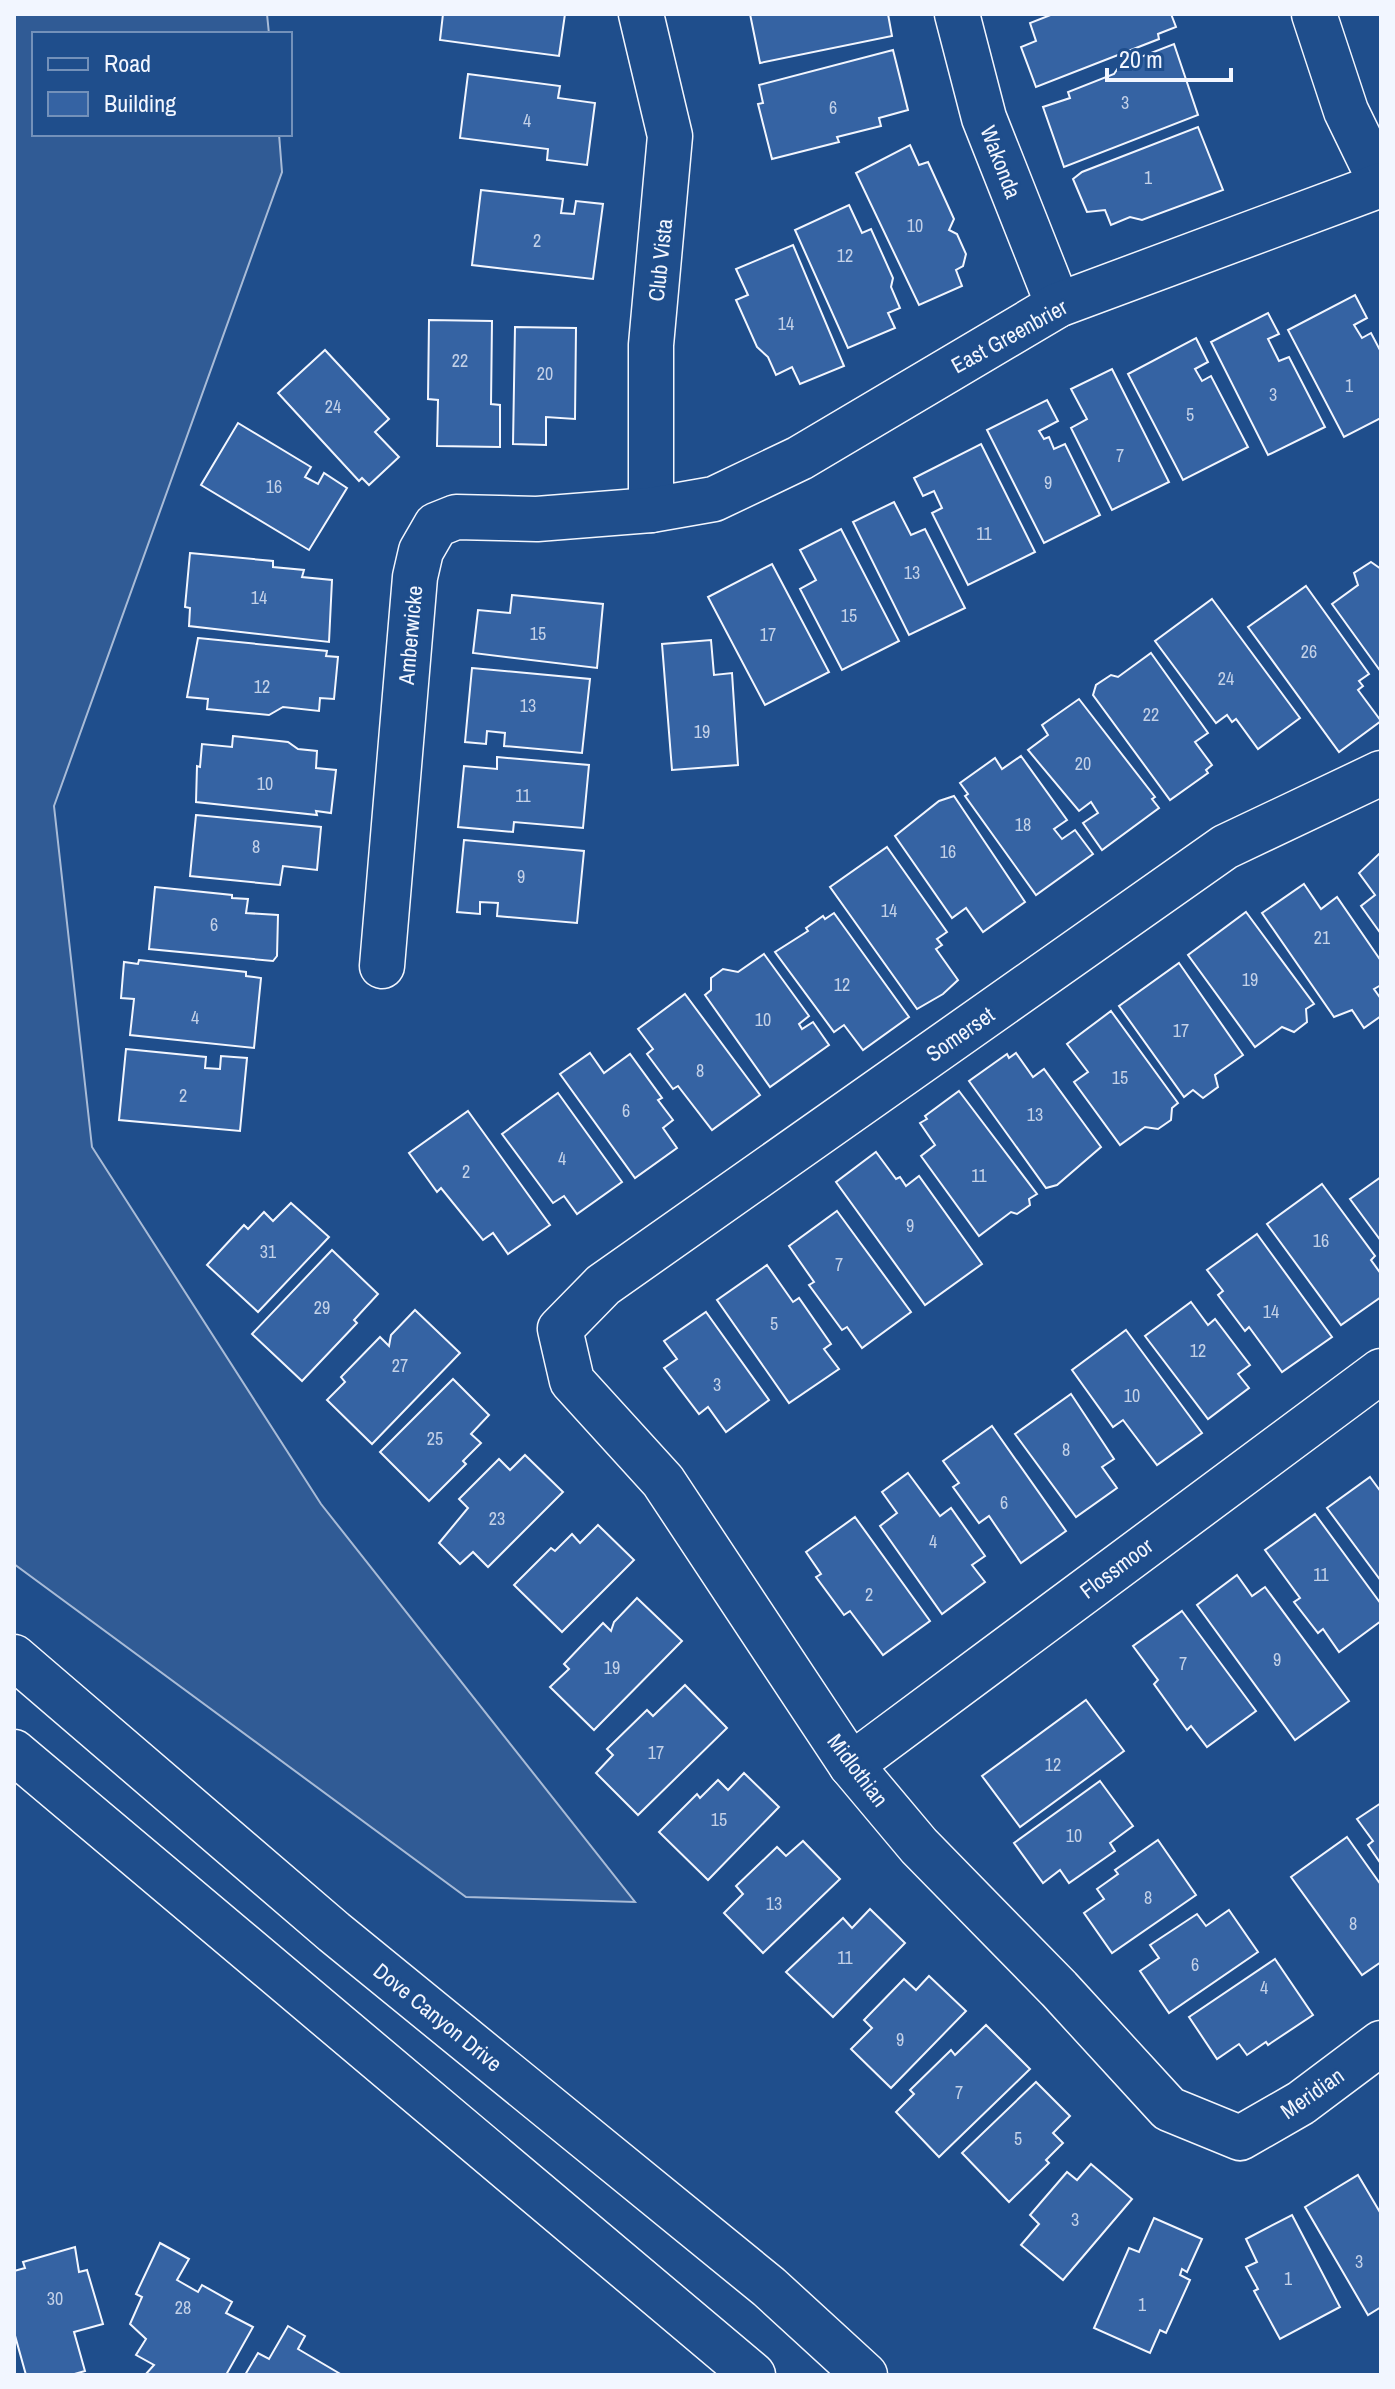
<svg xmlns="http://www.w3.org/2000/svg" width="1395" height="2389" viewBox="0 0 1395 2389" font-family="'Archivo Narrow',sans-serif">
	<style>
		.built { fill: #305b95; stroke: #a8bbd7; stroke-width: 2 }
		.building { fill: #3563a3; stroke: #f2f6ff; stroke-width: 2 }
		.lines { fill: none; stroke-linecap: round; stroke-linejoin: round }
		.minor-casing { stroke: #f2f6ff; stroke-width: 47 }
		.minor { stroke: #1f4e8c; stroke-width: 44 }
		.labels { text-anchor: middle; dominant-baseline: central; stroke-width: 6; stroke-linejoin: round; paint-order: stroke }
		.number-label { font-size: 18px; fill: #c3d1e8 }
		.street-label { font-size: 22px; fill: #f2f6ff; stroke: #1f4e8c }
	</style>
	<rect width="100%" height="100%" fill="#1f4e8c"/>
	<!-- built -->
	<polygon class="built" points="14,14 267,14 269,34 34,34 34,134 279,134 282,172 54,806 92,1147 321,1504 635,1902 466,1897 14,1564"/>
	<!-- building -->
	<g class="building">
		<polygon points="443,14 565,14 559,56 440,40"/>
		<polygon points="750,14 888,14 892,36 760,63"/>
		<polygon points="1053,14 1171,14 1176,27 1158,34 1159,39 1036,87 1021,47 1036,41 1030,23"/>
		<polygon points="1174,44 1198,115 1064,167 1043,107 1070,98 1068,92 1114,74 1120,65"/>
		<polygon points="893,50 908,110 879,118 881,126 837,137 839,142 772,159 758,104 763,103 759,85"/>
		<polygon points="468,74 560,86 558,98 595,103 587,165 547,160 548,149 460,138"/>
		<polygon points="1198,127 1223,190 1142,220 1130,217 1111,225 1105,210 1087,212 1073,179 1082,172"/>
		<polygon points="910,145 919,165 928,162 954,219 949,230 957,234 966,254 963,266 956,270 962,286 919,305 856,173"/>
		<polygon points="481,190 563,199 561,213 574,214 576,201 603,204 593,279 472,265"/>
		<polygon points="849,205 862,233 871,229 893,278 891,287 900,308 888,313 895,328 848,348 795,230"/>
		<polygon points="793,245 844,366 800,384 792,367 776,375 768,357 757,347 736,300 748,295 736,269"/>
		<polygon points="1355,295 1367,318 1354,325 1362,338 1371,333 1381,352 1381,418 1344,437 1288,330"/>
		<polygon points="1268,313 1279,334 1268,339 1279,361 1289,357 1325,427 1268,455 1211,342"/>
		<polygon points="429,320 492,321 491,404 500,405 500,447 437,446 438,400 428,399"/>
		<polygon points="515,327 576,328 575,419 546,417 546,445 513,444"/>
		<polygon points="1196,338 1208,362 1195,369 1202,381 1211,376 1248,447 1183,480 1128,374"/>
		<polygon points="325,350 389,419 375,432 399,457 369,485 362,478 359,481 278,393"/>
		<polygon points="1112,369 1169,482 1112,510 1071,428 1087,419 1071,389"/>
		<polygon points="1047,400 1058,421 1039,431 1044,439 1049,437 1054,449 1065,444 1100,515 1044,543 987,430"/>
		<polygon points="238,423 311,467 305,477 318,484 324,473 347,488 309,550 201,485"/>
		<polygon points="981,444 1035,552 968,585 932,513 942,508 934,491 923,496 914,478"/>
		<polygon points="894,502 911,535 925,529 965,608 909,635 853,522"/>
		<polygon points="841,529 899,641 842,670 800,589 816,580 800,550"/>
		<polygon points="190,553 273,561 273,567 304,570 302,577 332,580 329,642 189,626 190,608 185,607"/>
		<polygon points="1371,562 1381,569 1381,672 1332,604 1358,585 1354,573"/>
		<polygon points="772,564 829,672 765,705 708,597"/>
		<polygon points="1306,586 1369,674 1359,681 1363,686 1358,690 1381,721 1339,752 1248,627"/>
		<polygon points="512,595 603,604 597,668 473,653 478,610 510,613"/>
		<polygon points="1212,599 1300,718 1258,749 1236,719 1232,722 1227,715 1216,723 1155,641"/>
		<polygon points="198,638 327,651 326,656 338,657 334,699 320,698 319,711 283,707 269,715 207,709 208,699 187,697"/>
		<polygon points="711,640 714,675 732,673 738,765 672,770 662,644"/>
		<polygon points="1151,653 1208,733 1195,742 1212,765 1206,770 1208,773 1170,800 1093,695 1096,685 1111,675 1118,677"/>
		<polygon points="472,668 590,679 582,753 504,746 505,733 487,731 486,744 465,742"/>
		<polygon points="1079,699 1155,797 1152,799 1159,808 1102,850 1083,823 1098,813 1091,802 1079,811 1028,750 1048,735 1042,725"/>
		<polygon points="233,736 288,742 298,749 317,751 316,768 336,770 331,813 316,811 317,815 196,802 197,766 200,767 202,744 232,747"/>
		<polygon points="1021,756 1067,820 1054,829 1062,839 1075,830 1093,854 1036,895 965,796 968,794 960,783 995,758 1002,769"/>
		<polygon points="497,757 589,765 583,828 514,822 513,832 458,827 464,766 497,769"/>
		<polygon points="954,796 1025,902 983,932 966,908 952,918 895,836 939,801"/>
		<polygon points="196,815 321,827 317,870 283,866 280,885 190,876"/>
		<polygon points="464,840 584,851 577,923 497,916 498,903 480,902 480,914 457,912"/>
		<polygon points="887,847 947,932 937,939 942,945 936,949 958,980 943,994 917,1009 830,887"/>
		<polygon points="1381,852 1381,934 1361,906 1375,895 1359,873"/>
		<polygon points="1304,884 1321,909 1337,897 1381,961 1381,985 1374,989 1381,999 1381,1016 1364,1028 1352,1010 1334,1017 1262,913"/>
		<polygon points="155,887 232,895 232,898 248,899 246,913 278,915 277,956 273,961 149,949"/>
		<polygon points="1246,912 1314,1004 1306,1009 1307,1022 1294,1032 1282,1027 1255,1047 1188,955"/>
		<polygon points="834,913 909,1017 863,1050 844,1025 834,1032 775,952 808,931 806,928 823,916 825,919"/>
		<polygon points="764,954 809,1016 799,1024 802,1029 813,1022 829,1045 770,1087 705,995 711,990 711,978 723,969 738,972"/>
		<polygon points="139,960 246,972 246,976 261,978 254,1048 130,1035 134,999 121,998 124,962 138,964"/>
		<polygon points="1179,963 1243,1055 1215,1075 1218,1087 1203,1098 1193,1090 1184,1097 1119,1006"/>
		<polygon points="685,994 760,1095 712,1130 678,1086 673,1089 647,1054 653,1049 638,1029"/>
		<polygon points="1111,1011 1178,1103 1172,1108 1171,1120 1158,1129 1145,1127 1120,1145 1074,1082 1088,1072 1067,1044"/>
		<polygon points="126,1049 206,1057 205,1068 220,1069 221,1056 247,1058 240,1131 119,1120"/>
		<polygon points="590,1053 604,1073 630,1054 662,1098 658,1100 673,1120 663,1128 677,1148 635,1178 560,1074"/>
		<polygon points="1016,1053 1033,1077 1044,1069 1101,1147 1057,1185 1046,1188 969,1081 1007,1054 1009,1058"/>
		<polygon points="959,1091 1037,1194 1029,1199 1030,1205 1017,1214 1011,1212 979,1236 921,1156 935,1145 920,1123 927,1119 925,1116"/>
		<polygon points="558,1093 622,1182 577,1214 564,1196 553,1203 502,1134"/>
		<polygon points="468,1111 550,1225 508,1254 493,1233 483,1240 441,1188 437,1192 409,1153"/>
		<polygon points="876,1152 896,1179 900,1177 906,1186 919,1176 982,1264 925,1305 836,1182"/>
		<polygon points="1381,1177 1381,1241 1350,1199"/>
		<polygon points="1322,1184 1375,1256 1371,1260 1381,1274 1381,1297 1341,1325 1267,1224"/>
		<polygon points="291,1203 329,1237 258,1312 207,1265 244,1225 248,1229 264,1212 273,1221"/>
		<polygon points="837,1211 911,1312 862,1348 847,1327 842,1330 809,1285 814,1282 789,1246"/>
		<polygon points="1257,1234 1332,1337 1282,1372 1249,1327 1245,1331 1218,1295 1223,1291 1207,1270"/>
		<polygon points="332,1250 378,1294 354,1320 357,1323 302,1381 252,1334"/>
		<polygon points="767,1265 793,1302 799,1298 831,1344 824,1349 839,1369 789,1403 717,1300"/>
		<polygon points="1191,1302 1208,1325 1215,1319 1250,1365 1238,1374 1249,1388 1208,1419 1145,1336"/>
		<polygon points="415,1310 460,1353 372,1444 327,1400 345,1382 341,1377 380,1337 389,1346 391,1335"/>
		<polygon points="706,1312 769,1400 726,1432 708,1407 699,1414 664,1368 677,1359 664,1341"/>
		<polygon points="1126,1330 1202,1433 1157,1465 1123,1420 1113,1427 1072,1370"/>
		<polygon points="453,1379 489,1415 471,1434 481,1443 463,1461 466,1464 429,1501 380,1452"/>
		<polygon points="1071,1394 1114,1459 1102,1467 1117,1488 1076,1517 1015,1434"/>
		<polygon points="992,1426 1066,1531 1021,1563 989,1516 979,1523 953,1487 959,1483 943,1461"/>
		<polygon points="525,1455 563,1492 488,1567 473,1552 460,1564 439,1543 468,1508 459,1499 499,1459 510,1470"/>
		<polygon points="908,1473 940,1516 951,1508 985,1556 972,1565 985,1582 942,1614 880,1526 897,1513 882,1492"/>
		<polygon points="1370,1477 1381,1492 1381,1581 1327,1508"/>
		<polygon points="1315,1514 1381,1604 1381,1621 1339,1652 1323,1629 1318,1633 1294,1602 1300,1598 1265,1550"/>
		<polygon points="855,1517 930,1621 883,1655 850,1611 844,1615 816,1577 821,1574 806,1552"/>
		<polygon points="598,1525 634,1560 562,1632 514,1585 551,1548 555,1551 572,1534 580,1543"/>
		<polygon points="1237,1575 1252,1596 1265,1587 1349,1701 1295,1740 1197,1605"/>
		<polygon points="637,1598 682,1641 594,1730 550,1687 569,1669 564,1664 603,1623 611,1631 614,1622"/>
		<polygon points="1182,1611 1256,1711 1207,1747 1191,1726 1187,1730 1154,1684 1158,1680 1133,1646"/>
		<polygon points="685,1685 727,1728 638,1815 596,1773 613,1755 607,1749 647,1710 653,1716"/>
		<polygon points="1086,1700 1124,1751 1020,1827 982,1776"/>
		<polygon points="744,1773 779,1807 708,1880 659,1832 697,1794 700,1798 718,1780 728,1790"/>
		<polygon points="1100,1781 1133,1826 1110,1843 1115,1851 1069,1883 1060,1870 1043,1883 1014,1843"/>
		<polygon points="1381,1803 1381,1864 1368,1845 1373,1841 1357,1819"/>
		<polygon points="1347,1837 1381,1885 1381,1962 1362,1975 1291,1877"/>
		<polygon points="1158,1840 1196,1895 1112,1953 1084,1913 1104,1899 1097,1889 1118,1874 1115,1870"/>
		<polygon points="803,1841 840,1879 763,1953 724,1913 743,1894 736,1886 777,1847 786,1856"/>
		<polygon points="870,1909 905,1943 833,2017 786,1972 843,1918 852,1928"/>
		<polygon points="1229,1910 1258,1952 1169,2013 1140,1971 1159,1958 1150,1945 1197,1914 1206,1926"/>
		<polygon points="1275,1959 1313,2015 1268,2045 1266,2042 1247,2055 1239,2044 1217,2059 1189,2017"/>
		<polygon points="929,1976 966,2011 891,2088 851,2049 872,2028 864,2020 904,1979 916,1990"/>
		<polygon points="986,2025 1030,2069 939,2157 896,2112 914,2094 910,2090 951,2050 955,2055"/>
		<polygon points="1036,2082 1070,2116 1053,2133 1063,2143 1046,2160 1049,2163 1009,2202 962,2153"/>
		<polygon points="1091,2164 1132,2199 1063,2280 1021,2245 1039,2224 1030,2215 1067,2172 1077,2180"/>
		<polygon points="1358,2175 1381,2214 1381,2307 1368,2315 1305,2207"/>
		<polygon points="1292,2215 1340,2307 1280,2339 1254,2291 1258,2289 1246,2267 1257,2262 1246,2239"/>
		<polygon points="1154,2218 1202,2239 1187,2272 1182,2269 1180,2275 1190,2280 1166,2333 1160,2330 1150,2353 1094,2328 1129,2248 1139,2252"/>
		<polygon points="160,2243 189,2259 177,2280 198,2292 202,2285 232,2302 226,2313 253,2327 226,2375 145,2375 154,2365 136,2355 146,2339 130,2324 142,2297 136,2294"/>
		<polygon points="75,2247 79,2272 87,2270 103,2324 74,2332 85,2371 71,2375 26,2375 14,2332 14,2271 25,2268 23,2262"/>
		<polygon points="288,2326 305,2336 298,2349 342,2375 245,2375 258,2353 269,2359"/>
	</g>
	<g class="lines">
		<!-- minor casing -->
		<g class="minor-casing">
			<g id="minor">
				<polyline points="641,14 670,136 651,345 651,510"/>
				<polyline points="957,14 984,118 1058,305"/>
				<polyline points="1314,14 1346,111 1381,183"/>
				<polyline points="1381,773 1225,847 603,1285 560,1329 572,1381 663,1481 851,1765 919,1846 1059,1989 1169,2109 1240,2138 1301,2103 1381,2043"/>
				<polyline points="382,966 415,577 421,551 436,525 456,517 537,519 651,510 714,499 800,458 1058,305 1381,185"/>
				<polyline points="14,1657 334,1932 769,2287 865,2375"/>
				<polyline points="14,1752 753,2375"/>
				<polyline points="851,1765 1381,1371"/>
			</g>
		</g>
		<!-- minor -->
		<use href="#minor" class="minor"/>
	</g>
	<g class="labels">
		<!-- number labels -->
		<g class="number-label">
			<text x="1125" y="102">3</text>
			<text x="833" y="107">6</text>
			<text x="527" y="120">4</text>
			<text x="1148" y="177">1</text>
			<text x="915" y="225">10</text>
			<text x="537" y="240">2</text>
			<text x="845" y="255">12</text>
			<text x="786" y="323">14</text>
			<text x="460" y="360">22</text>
			<text x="545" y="373">20</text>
			<text x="1349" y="385">1</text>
			<text x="1273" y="394">3</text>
			<text x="333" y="406">24</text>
			<text x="1190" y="414">5</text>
			<text x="1120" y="455">7</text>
			<text x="1048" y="482">9</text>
			<text x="274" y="486">16</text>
			<text x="984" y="533">11</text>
			<text x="912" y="572">13</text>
			<text x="259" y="597">14</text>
			<text x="849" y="615">15</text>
			<text x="538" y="633">15</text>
			<text x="768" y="634">17</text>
			<text x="1309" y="651">26</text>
			<text x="1226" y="678">24</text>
			<text x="262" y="686">12</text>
			<text x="528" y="705">13</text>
			<text x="1151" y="714">22</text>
			<text x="702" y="731">19</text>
			<text x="1083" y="763">20</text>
			<text x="265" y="783">10</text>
			<text x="523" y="795">11</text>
			<text x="1023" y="824">18</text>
			<text x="256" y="846">8</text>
			<text x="948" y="851">16</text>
			<text x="521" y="876">9</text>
			<text x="889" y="910">14</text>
			<text x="214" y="924">6</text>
			<text x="1322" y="937">21</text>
			<text x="1250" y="979">19</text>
			<text x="842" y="984">12</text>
			<text x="195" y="1017">4</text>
			<text x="763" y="1019">10</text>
			<text x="1181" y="1030">17</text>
			<text x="700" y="1070">8</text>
			<text x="1120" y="1077">15</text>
			<text x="183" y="1095">2</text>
			<text x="626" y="1110">6</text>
			<text x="1035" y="1114">13</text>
			<text x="562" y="1158">4</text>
			<text x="466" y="1171">2</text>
			<text x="979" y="1175">11</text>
			<text x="910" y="1225">9</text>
			<text x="1321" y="1240">16</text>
			<text x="268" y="1251">31</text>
			<text x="839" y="1264">7</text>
			<text x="322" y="1307">29</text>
			<text x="1271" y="1311">14</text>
			<text x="774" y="1323">5</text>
			<text x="1198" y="1350">12</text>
			<text x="400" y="1365">27</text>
			<text x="717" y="1384">3</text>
			<text x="1132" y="1395">10</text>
			<text x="435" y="1438">25</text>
			<text x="1066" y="1449">8</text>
			<text x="1004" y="1502">6</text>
			<text x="497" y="1518">23</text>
			<text x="933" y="1541">4</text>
			<text x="1321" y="1574">11</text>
			<text x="869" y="1594">2</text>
			<text x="1277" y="1659">9</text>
			<text x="1183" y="1663">7</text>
			<text x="612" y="1667">19</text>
			<text x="656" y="1752">17</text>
			<text x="1053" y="1764">12</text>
			<text x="719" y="1819">15</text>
			<text x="1074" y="1835">10</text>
			<text x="1148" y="1897">8</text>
			<text x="774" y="1903">13</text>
			<text x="1353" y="1923">8</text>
			<text x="845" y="1957">11</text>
			<text x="1195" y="1964">6</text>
			<text x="1264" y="1987">4</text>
			<text x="900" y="2039">9</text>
			<text x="959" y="2092">7</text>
			<text x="1018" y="2138">5</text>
			<text x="1075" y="2219">3</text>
			<text x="1359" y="2261">3</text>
			<text x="1288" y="2278">1</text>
			<text x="55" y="2298">30</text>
			<text x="1142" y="2304">1</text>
			<text x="183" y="2307">28</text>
		</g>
		<!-- street labels -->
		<g class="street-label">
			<text transform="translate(1001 162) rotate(69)">Wakonda</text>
			<text transform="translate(660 260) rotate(-84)">Club Vista</text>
			<text transform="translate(1009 336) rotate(-29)">East Greenbrier</text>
			<text transform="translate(410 635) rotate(-85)">Amberwicke</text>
			<text transform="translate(960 1034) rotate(-35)">Somerset</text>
			<text transform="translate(1116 1568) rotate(-37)">Flossmoor</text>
			<text transform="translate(858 1770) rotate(53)">Midlothian</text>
			<text transform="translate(438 2017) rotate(39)">Dove Canyon Drive</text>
			<text transform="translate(1312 2093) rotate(-35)">Meridian</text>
		</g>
	</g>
	<!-- border -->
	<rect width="1395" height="2389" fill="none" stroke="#f2f6ff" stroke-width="32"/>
	<!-- legend -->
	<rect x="32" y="32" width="260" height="104" fill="#1f4e8c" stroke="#7391ba" stroke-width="2"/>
	<rect x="48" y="58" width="40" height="12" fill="#1f4e8c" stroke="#7391ba" stroke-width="2"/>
	<text x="104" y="72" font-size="24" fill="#f2f6ff">Road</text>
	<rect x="48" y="92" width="40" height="24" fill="#3563a3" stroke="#7391ba" stroke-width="2"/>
	<text x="104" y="112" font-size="24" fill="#f2f6ff">Building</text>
	<!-- scale -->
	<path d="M1107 68v12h124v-12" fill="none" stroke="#f2f6ff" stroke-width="4"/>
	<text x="1119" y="68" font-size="24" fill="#f2f6ff" stroke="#1f4e8c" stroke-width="6" paint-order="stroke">20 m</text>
</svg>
